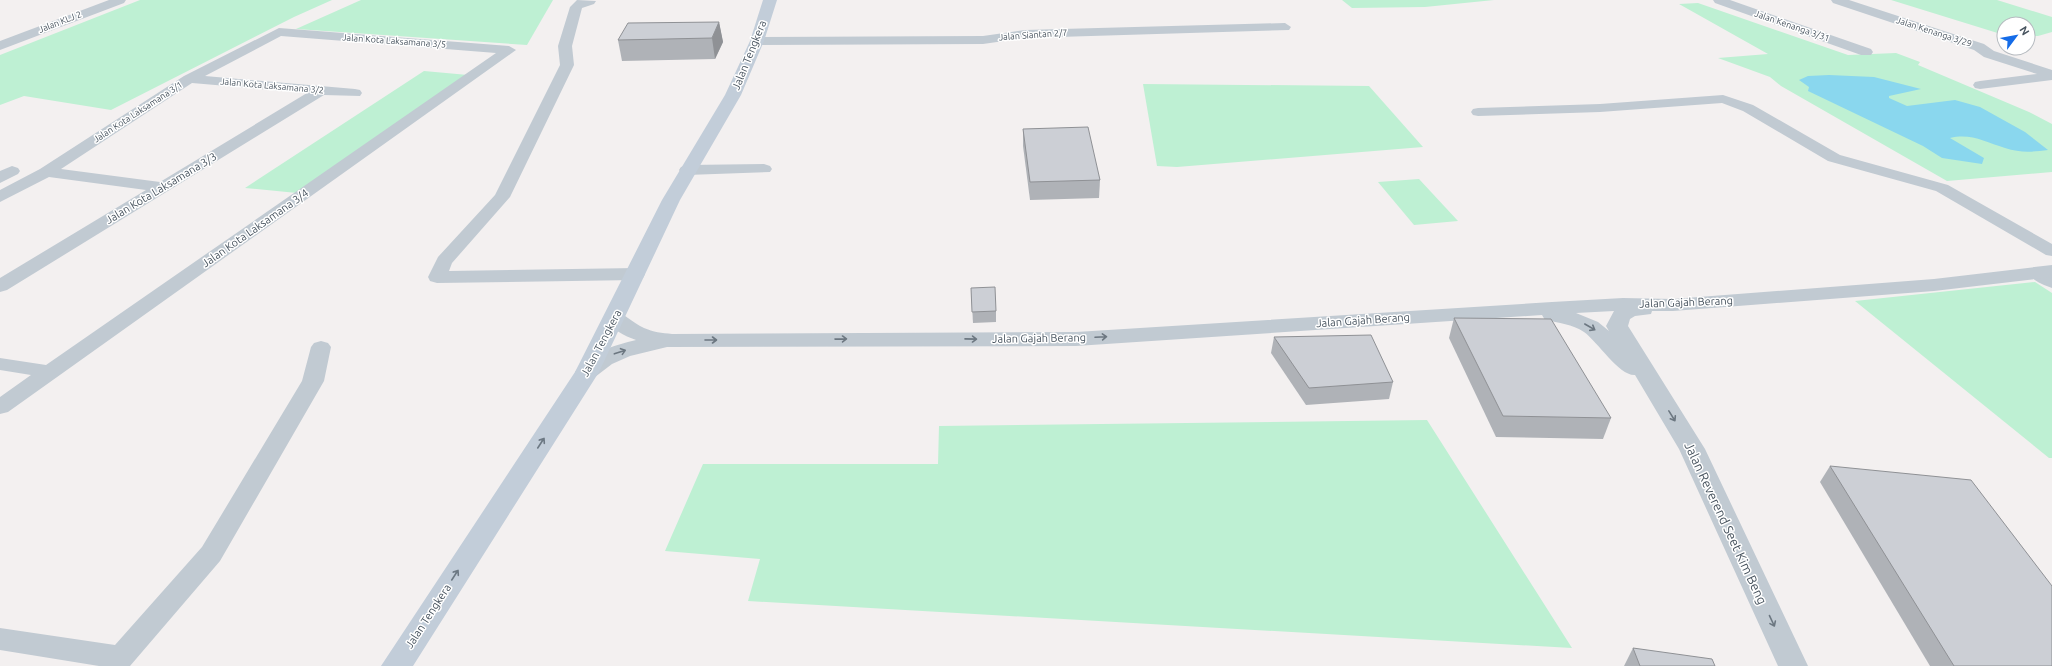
<svg xmlns="http://www.w3.org/2000/svg" width="2052" height="666" viewBox="0 0 2052 666" font-family="Ubuntu,sans-serif">
	<style>
		.green { fill: #bef0d3 }
		.water { fill: #8ad7ee }
		.lines { fill: none; stroke-linecap: round; stroke-linejoin: round }
		.minor { fill: #c1cad2; fill-rule: evenodd }
		.tertiary { fill: #c1cad2; fill-rule: evenodd }
		.secondary { fill: #c2cdd9; fill-rule: evenodd }
		.wall { fill: #afb2b7 }
		.shaded-wall { fill: #8f9195 }
		.building { fill: #cccfd5; stroke: #8f9195 }
		.oneway { stroke: #6c7781 }
		.oneway2 { stroke: #6c7883 }
		.labels { text-anchor: middle; dominant-baseline: central; stroke-width: 3; stroke-linejoin: round; paint-order: stroke }
		.far-street-label { font-size: 9px; fill: #47535e; stroke: #fff }
		.street-label { font-size: 11px; fill: #47535e; stroke: #fff }
		.near-street-label { font-size: 13px; fill: #47535e; stroke: #fff }
	</style>
	<rect width="100%" height="100%" fill="#f3f0f0"/>
	<!-- green -->
	<g class="green">
		<polygon points="140,0 332,0 294,17 111,110 24,96 0,105 0,55"/>
		<polygon points="361,0 553,0 527,45 296,29"/>
		<polygon points="1342,0 1494,0 1425,7 1352,8"/>
		<polygon points="1891,0 1997,0 2052,17 2052,32 2038,36 2028,36 2028,24 2004,24 2004,35"/>
		<polygon points="1698,3 1848,55 1896,53 1920,62 1918,65 2029,112 2052,124 2052,172 1947,181 1781,86 1770,77 1718,58 1768,54 1679,4"/>
		<polygon points="424,71 468,75 297,193 245,188"/>
		<polygon points="1143,84 1369,86 1423,147 1177,167 1157,166"/>
		<polygon points="1419,179 1458,221 1414,225 1378,182"/>
		<polygon points="2035,282 2052,293 2052,458 2049,458 1855,301"/>
		<polygon points="1427,420 1572,648 748,601 760,559 665,551 703,464 938,464 939,426"/>
	</g>
	<!-- water -->
	<path class="water" d="M1829 75 1874 77 1921 89 1889 96V98L1907 106 1955 100 1980 107 2025 132 2048 150C2033 152 2020 153 2005 148 1985 142 1971 133 1950 138L1984 158 1982 164 1942 158 1923 146 1808 91 1809 87 1799 80 1808 76Z"/>
	<g class="lines">
		<!-- minor -->
		<g class="minor">
			<polygon points="109,0 126,0 124,3 0,50 0,41"/>
			<polygon points="577,0 596,1 594,4 582,8 572,46 574,65 510,197 452,263 449,271 636,268 643,270 645,274 643,278 636,280 437,283 430,281 428,277 438,257 495,195 560,65 558,46 570,7"/>
			<polygon points="1713,0 1730,0 1871,49 1873,52 1871,55 1861,55 1715,3"/>
			<polygon points="1831,0 1849,0 1984,44 1994,51 2052,70 2052,80 1980,89 1975,88 1973,85 1975,82 1980,81 2037,74 1984,57 1974,50 1833,3"/>
			<polygon points="1285,23 1291,27 1289,30 1025,38 983,44 757,45 751,41 757,37 983,36 1025,30"/>
			<path d="M279 28 509 46 516 50 8 412 0 414V397L31 375 0 370V358L46 365 496 53 281 36 205 76 355 89 360 90 362 93 360 96 324 95 7 290 0 292V278L146 190 49 177 0 202V190L40 169 184 76ZM192 83 307 93 160 182 61 169Z"/>
			<polygon points="1723,95 1753,105 1840,155 1948,185 2052,244 2052,256 2046,255 1936,191 1828,161 1743,111 1722,103 1600,112 1478,116 1473,115 1471,112 1473,109 1478,108 1600,104"/>
			<polygon points="764,164 770,166 772,169 770,172 687,175 681,173 679,170 681,167 687,165"/>
			<polygon points="12,166 18,168 20,171 18,174 0,183 0,171"/>
			<path d="M2037 267 2052 274V288C2043 285 2033 281 2028 273L2030 269Z"/>
			<polygon points="321,341 328,343 331,347 324,381 220,561 130,666 99,666 0,650 0,628 115,645 202,547 302,381 311,347 314,343"/>
		</g>
		<!-- tertiary -->
		<path class="tertiary" d="M2052 265V277L1934 291 1673 311H1652L1651 314 1635 316 1630 319 1628 326 1705 449 1808 666H1778L1679 449 1635 375C1619 376 1598 342 1584 332 1572 324 1559 323 1545 320L1542 315 1076 346 667 347 630 356 612 364 595 377 587 379 579 377 575 372C588 353 615 345 636 340 624 336 612 329 604 318L607 313C623 309 630 322 644 328 653 332 662 333 672 334L1076 332 1552 302 1623 298 1673 299 1934 279ZM1614 311 1606 326 1609 331 1598 322 1576 313Z"/>
		<!-- secondary -->
		<polygon class="secondary" points="763,0 777,0 764,41 741,95 680,200 599,372 413,666 381,666 575,372 662,200 725,95 750,41"/>
	</g>
	<!-- wall -->
	<g class="wall">
		<polygon points="719,22 723,42 715,59 622,61 618,40"/>
		<polygon points="1023,129 1100,180 1099,198 1030,200 1023,146"/>
		<polygon points="971,288 996,311 996,322 973,323"/>
		<polygon points="1454,318 1611,418 1603,439 1496,437 1449,338"/>
		<polygon points="1274,337 1393,382 1389,399 1306,405 1271,353"/>
		<polygon points="1830,466 2052,666 1930,666 1820,482"/>
		<polygon points="1633,648 1715,666 1624,666"/>
	</g>
	<!-- shaded-wall -->
	<polygon class="shaded-wall" points="719,22 723,42 715,59 712,38"/>
	<!-- building -->
	<g class="building">
		<polygon points="719,22 712,38 618,40 628,23"/>
		<polygon points="1088,127 1100,180 1030,182 1023,129"/>
		<polygon points="995,287 996,311 972,312 971,288"/>
		<polygon points="1454,318 1551,319 1611,418 1503,416"/>
		<polygon points="1371,335 1393,382 1309,388 1274,337"/>
		<polygon points="1830,466 1971,480 2052,586 2052,666 1954,666"/>
		<polygon points="1633,648 1712,659 1715,666 1640,666"/>
	</g>
	<!-- one-way arrows -->
	<defs><path id="oneway-shaft" d="M-6 0H5M1.5-3L5.5 0L1.5 3" fill="none" stroke-width="1.6" stroke-linecap="round" stroke-linejoin="round"/></defs>
	<g class="oneway">
		<use href="#oneway-shaft" transform="translate(1590 327) rotate(30)"/>
		<use href="#oneway-shaft" transform="translate(1101 337) rotate(-3)"/>
		<use href="#oneway-shaft" transform="translate(841 339) rotate(-1)"/>
		<use href="#oneway-shaft" transform="translate(971 339) rotate(1)"/>
		<use href="#oneway-shaft" transform="translate(711 340)"/>
		<use href="#oneway-shaft" transform="translate(620 352) rotate(-18)"/>
		<use href="#oneway-shaft" transform="translate(1672 416) rotate(58)"/>
		<use href="#oneway-shaft" transform="translate(1772 621) rotate(65)"/>
	</g>
	<g class="oneway2">
		<use href="#oneway-shaft" transform="translate(541 443) rotate(-57)"/>
		<use href="#oneway-shaft" transform="translate(455 575) rotate(-57)"/>
	</g>
	<g class="labels">
		<!-- far-street labels -->
		<g class="far-street-label">
			<text transform="translate(60 22) rotate(-21)">Jalan KLJ 2</text>
			<text transform="translate(1792 26) rotate(19)">Jalan Kenanga 3/31</text>
			<text transform="translate(1934 32) rotate(18)">Jalan Kenanga 3/29</text>
			<text transform="translate(1033 35) rotate(-4)">Jalan Siantan 2/7</text>
			<text transform="translate(394 41) rotate(4)">Jalan Kota Laksamana 3/5</text>
			<text transform="translate(272 86) rotate(5)">Jalan Kota Laksamana 3/2</text>
			<text transform="translate(138 112) rotate(-33)">Jalan Kota Laksamana 3/1</text>
		</g>
		<!-- street labels -->
		<g class="street-label">
			<text transform="translate(749 55) rotate(-68)">Jalan Tengkera</text>
			<text transform="translate(161 188) rotate(-31)">Jalan Kota Laksamana 3/3</text>
			<text transform="translate(255 228) rotate(-35)">Jalan Kota Laksamana 3/4</text>
			<text transform="translate(1686 302) rotate(-2)">Jalan Gajah Berang</text>
			<text transform="translate(1363 320) rotate(-4)">Jalan Gajah Berang</text>
			<text transform="translate(1039 338) rotate(-1)">Jalan Gajah Berang</text>
			<text transform="translate(601 343) rotate(-62)">Jalan Tengkera</text>
			<text transform="translate(428 616) rotate(-57)">Jalan Tengkera</text>
		</g>
		<!-- near-street labels -->
		<g class="near-street-label">
			<text transform="translate(1726 523) rotate(65)">Jalan Reverend Seet Kim Beng</text>
		</g>
	</g>
	<!-- north arrow -->
	<g transform="translate(2016 36) rotate(58)"><circle r="19" fill="#ffffff" stroke="#b5babf"/>
	<path d="M0-3L7 15L0 10L-7 15Z" fill="#156ce8"/>
	<text y="-6" font-size="11" font-weight="bold" text-anchor="middle" fill="#47535e">N</text>
	</g>
</svg>
